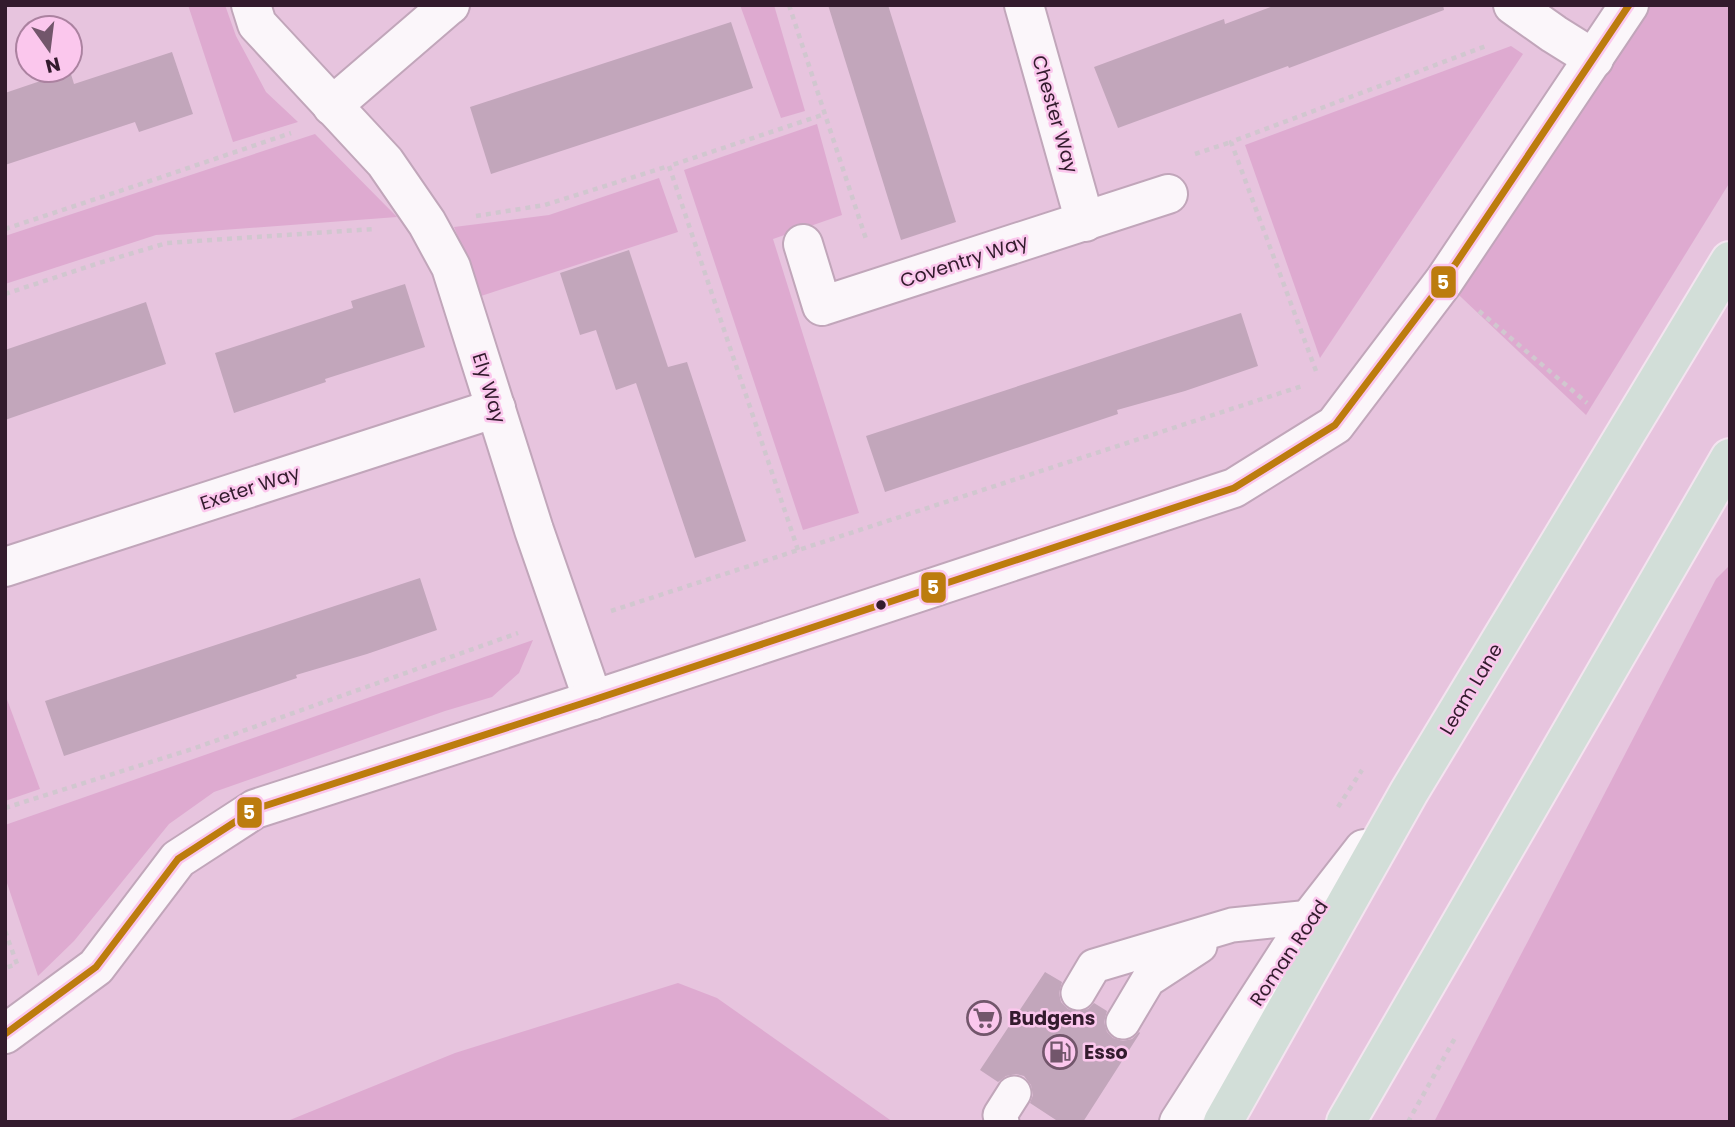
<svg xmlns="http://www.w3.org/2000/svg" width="1735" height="1127" viewBox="0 0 1735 1127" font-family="Poppins,sans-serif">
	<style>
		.green { fill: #deaad0 }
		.building { fill: #c2a6bb }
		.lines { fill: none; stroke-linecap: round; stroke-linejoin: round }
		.lane-casing { stroke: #c1a6ba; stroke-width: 37 }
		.street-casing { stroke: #c1a6ba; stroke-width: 42 }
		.secondary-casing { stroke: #c1a6ba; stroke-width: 42 }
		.highway-casing { stroke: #f4e4f0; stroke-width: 42 }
		.path { stroke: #d1c7cf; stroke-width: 4.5; stroke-dasharray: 5 5; stroke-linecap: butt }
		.lane { stroke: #fbf6fa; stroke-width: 33 }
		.street { stroke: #fbf6fa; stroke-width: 38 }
		.secondary { stroke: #fbf6fa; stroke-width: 38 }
		.highway { stroke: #d2ded8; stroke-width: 38 }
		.bus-1-casing { stroke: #fbc7ed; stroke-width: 12 }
		.bus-1 { stroke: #bc7c0e; stroke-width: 7 }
		.bus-dot { fill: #331b2d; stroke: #fbc7ed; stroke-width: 2.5 }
		.labels { text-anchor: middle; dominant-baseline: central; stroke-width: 5; stroke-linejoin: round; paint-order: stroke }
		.street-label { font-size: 19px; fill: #331b2d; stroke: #fbc7ed }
		.poi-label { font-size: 19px; font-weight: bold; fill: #331b2d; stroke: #fbc7ed; text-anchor: start }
		.line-badge { stroke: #fbc7ed; stroke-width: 2.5 }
		.badge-label { font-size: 19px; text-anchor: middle; font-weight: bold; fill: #fff }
	</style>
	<rect width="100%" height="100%" fill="#e7c4de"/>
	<!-- green -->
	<g class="green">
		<polygon points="188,5 225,5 236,36 266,92 298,122 233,142"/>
		<polygon points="740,5 774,5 805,111 781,118"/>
		<polygon points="1629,5 1730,5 1730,182 1586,415 1444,281"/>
		<polygon points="1511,46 1523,54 1320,358 1245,145"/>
		<polygon points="817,124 842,215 773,239 859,513 803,530 684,170"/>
		<polygon points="315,134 397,217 156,235 5,284 5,236"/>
		<polygon points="659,178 678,232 481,296 454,227 549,215"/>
		<polygon points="1730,565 1730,1122 1434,1122 1716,579"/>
		<polygon points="533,640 519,673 492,697 445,711 214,792 169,824 74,941 38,976 5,877 5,825"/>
		<polygon points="5,694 40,789 5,801"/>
		<polygon points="678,983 717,998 893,1122 285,1122 455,1053"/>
	</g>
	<!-- building -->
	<g class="building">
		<polygon points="828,5 888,5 956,222 901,240"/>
		<polygon points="1276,5 1443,5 1444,10 1289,68 1288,66 1118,128 1094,67 1224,19 1225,24"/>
		<polygon points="731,22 753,88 491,174 470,107"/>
		<polygon points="172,52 193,114 139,132 135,122 5,165 5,93 70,71 74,84"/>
		<polygon points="629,250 668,367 687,362 746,541 695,558 636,383 616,390 596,330 580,335 560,273"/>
		<polygon points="405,284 425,347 325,379 326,382 234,413 215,353 353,308 351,301"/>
		<polygon points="146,302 166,364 5,420 5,350"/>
		<polygon points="1241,313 1258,366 1185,391 1117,410 1118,414 885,492 866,436"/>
		<polygon points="420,578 437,630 367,654 296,675 297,678 64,756 45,701"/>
		<polygon points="1045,972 1062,982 1059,993 1061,1002 1068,1009 1078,1012 1088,1009 1094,1003 1107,1011 1104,1022 1107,1032 1113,1038 1123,1041 1132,1039 1139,1032 1140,1033 1083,1122 1059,1122 1030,1103 1033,1095 1031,1085 1024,1076 1016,1074 1006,1076 998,1082 980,1070"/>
	</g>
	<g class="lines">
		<!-- lane casing -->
		<g class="lane-casing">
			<g id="lane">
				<polyline points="1078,993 1094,966 1232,925 1311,917"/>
				<polyline points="1123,1022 1148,980 1200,946"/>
				<polyline points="1002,1122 1000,1115 1014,1093"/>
			</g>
		</g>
		<!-- street casing -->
		<g class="street-casing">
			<g id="street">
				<polyline points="251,5 257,24 385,162 427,223 451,267 534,530 593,700"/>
				<polyline points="1024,5 1085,222"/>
				<polyline points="1513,5 1554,34 1594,59"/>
				<polyline points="332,106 447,7 450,5"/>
				<polyline points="803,244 822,306 1168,194"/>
				<polyline points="5,567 496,408"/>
				<polyline points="5,1034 96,967 178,859 255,809 593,700 1234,488 1335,425 1444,281 1629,5"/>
			</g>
		</g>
		<!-- secondary casing -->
		<g class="secondary-casing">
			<polyline id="secondary" points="1179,1122 1311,917 1364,849"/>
		</g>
		<!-- highway casing -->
		<g class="highway-casing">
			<g id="highway">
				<polyline points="1223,1122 1409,792 1730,261"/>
				<polyline points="1346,1122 1730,458"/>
			</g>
		</g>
		<!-- path -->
		<g class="path">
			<polyline points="789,5 867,242"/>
			<polyline points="1195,154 1231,142"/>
			<polyline points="476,216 545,205 669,166"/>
			<polyline points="5,229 144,183 291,133"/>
			<polyline points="5,294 99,263 167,243 374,229"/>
			<polyline points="1479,311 1587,403"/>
			<polyline points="1316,371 1231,142 1486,46"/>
			<polyline points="798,550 669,166 825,114"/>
			<polyline points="611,611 1302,386"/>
			<polyline points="1338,807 1362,770"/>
			<polyline points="5,808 195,748 518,633"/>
			<polyline points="5,931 17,964 5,968"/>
			<polyline points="1408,1122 1455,1038"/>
		</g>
		<!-- lane -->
		<use href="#lane" class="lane"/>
		<!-- street -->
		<use href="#street" class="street"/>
		<!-- secondary -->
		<use href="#secondary" class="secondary"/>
		<!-- highway -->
		<use href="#highway" class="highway"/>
		<!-- bus-1 casing -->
		<g class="bus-1-casing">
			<polyline id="bus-1" points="5,1034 96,967 178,859 255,809 593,700 1234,488 1335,425 1444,281 1629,5"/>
		</g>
		<!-- bus-1 -->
		<use href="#bus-1" class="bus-1"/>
	</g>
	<!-- icons -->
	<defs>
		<g id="supermarket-ring" transform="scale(1.75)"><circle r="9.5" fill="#fbc7ed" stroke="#72566b" stroke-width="1.5"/><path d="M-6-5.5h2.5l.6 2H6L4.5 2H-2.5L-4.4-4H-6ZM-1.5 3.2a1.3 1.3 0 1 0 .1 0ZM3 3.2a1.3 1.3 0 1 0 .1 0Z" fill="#72566b"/></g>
		<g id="fuel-ring" transform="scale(1.75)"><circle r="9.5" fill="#fbc7ed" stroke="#72566b" stroke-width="1.5"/><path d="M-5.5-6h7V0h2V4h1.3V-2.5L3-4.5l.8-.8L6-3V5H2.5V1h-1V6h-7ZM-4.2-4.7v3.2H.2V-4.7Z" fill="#72566b"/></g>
	</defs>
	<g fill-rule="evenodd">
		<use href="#supermarket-ring" x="984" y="1018"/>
		<use href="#fuel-ring" x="1060" y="1052"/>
	</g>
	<!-- markers -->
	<circle class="bus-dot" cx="881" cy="605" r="6"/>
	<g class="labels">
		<!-- street labels -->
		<g class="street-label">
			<text transform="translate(1055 114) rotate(74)">Chester Way</text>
			<text transform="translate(964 261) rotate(-18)">Coventry Way</text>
			<text transform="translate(489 388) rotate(73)">Ely Way</text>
			<text transform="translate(250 488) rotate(-18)">Exeter Way</text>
			<text transform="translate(1471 689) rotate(-59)">Leam Lane</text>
			<text transform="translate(1289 953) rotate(-56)">Roman Road</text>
		</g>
		<!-- poi labels -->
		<g class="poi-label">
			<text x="1009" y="1018">Budgens</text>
			<text x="1084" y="1052">Esso</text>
		</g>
	</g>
	<g class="line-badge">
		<rect x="1430" y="265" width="27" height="34" rx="7" fill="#bc7c0e"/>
		<rect x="920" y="571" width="27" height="33" rx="7" fill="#bc7c0e"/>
		<rect x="236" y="796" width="27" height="33" rx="7" fill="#bc7c0e"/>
	</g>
	<g class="badge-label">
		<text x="1443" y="289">5</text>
		<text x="933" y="594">5</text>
		<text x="249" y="819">5</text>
	</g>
	<!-- border -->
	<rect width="1735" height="1127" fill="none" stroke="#331b2d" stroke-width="14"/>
	<!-- north arrow -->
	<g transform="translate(49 49) rotate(166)"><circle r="33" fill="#fbc7ed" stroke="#ab82a0" stroke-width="2"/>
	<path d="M0-5L12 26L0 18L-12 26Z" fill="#72566b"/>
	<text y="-10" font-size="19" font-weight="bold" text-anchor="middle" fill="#331b2d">N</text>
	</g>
</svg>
